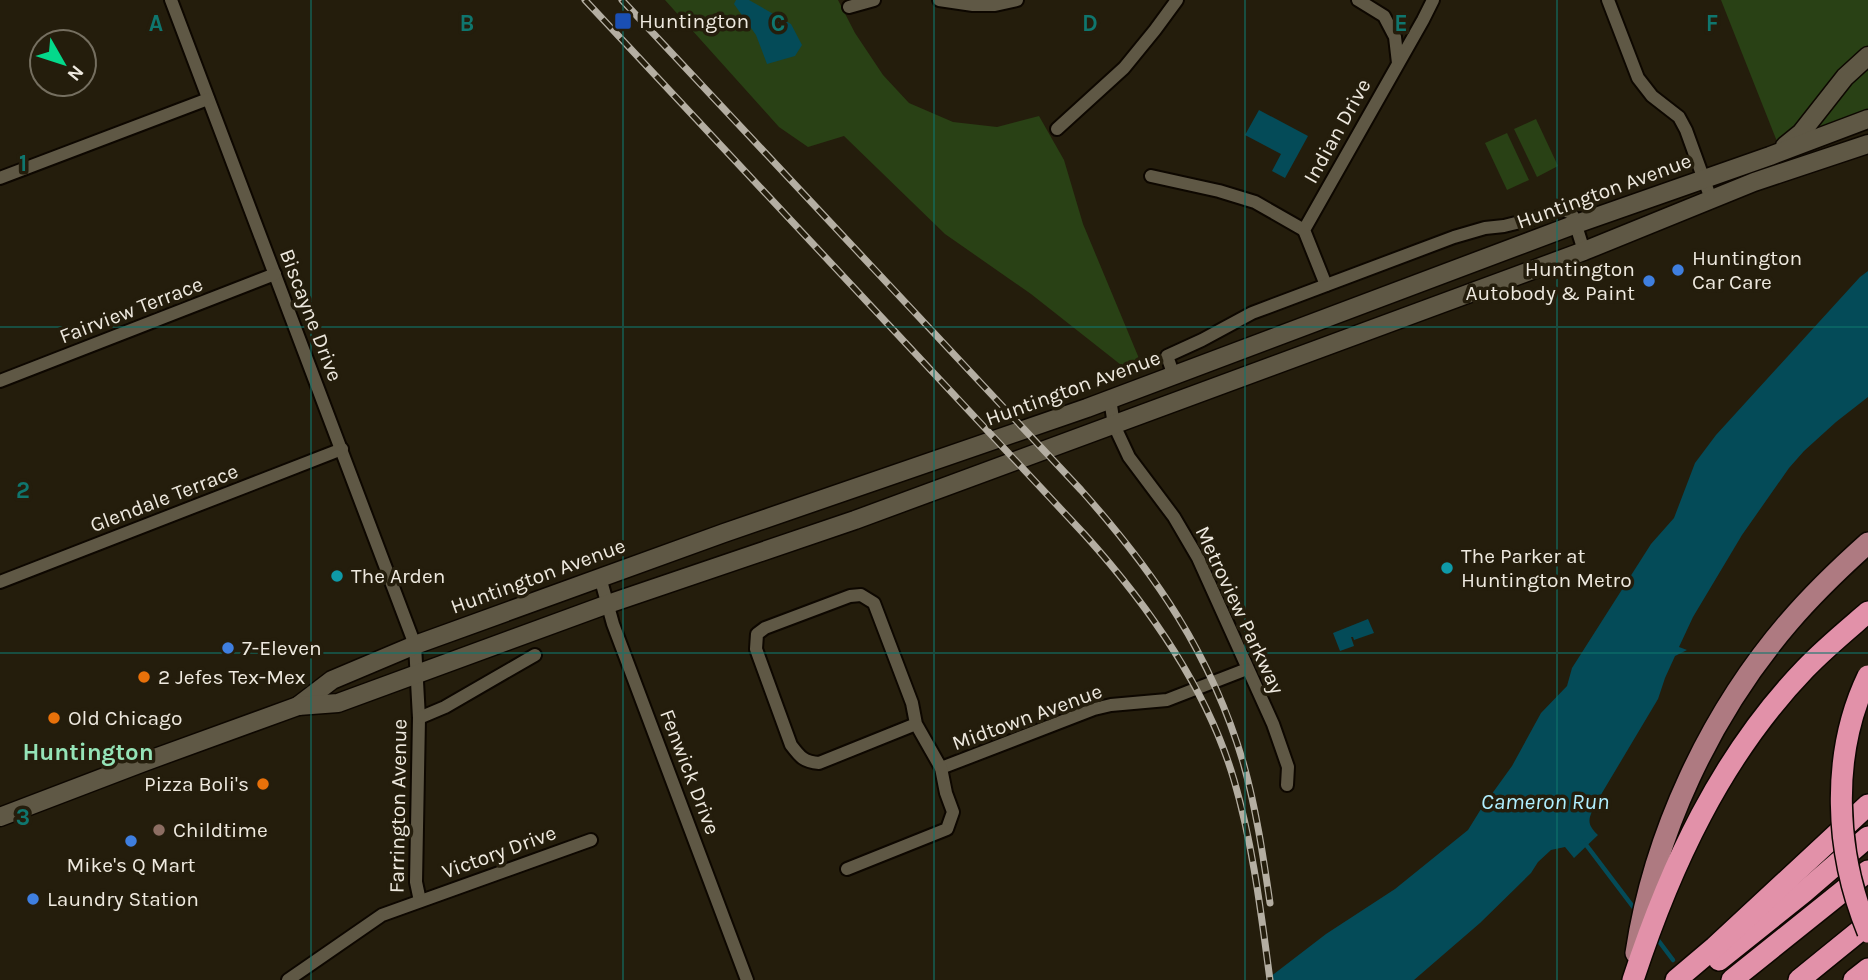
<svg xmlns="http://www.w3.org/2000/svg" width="1868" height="980" viewBox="0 0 1868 980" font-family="Karla,sans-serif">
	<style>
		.green { fill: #294115 }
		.water { fill: #044b58 }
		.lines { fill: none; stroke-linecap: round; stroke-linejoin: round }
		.stream { stroke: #044b58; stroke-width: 4.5 }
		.street-casing { stroke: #0d0700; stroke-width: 16 }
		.secondary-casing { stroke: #0d0700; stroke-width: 21 }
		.primary-casing { stroke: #0d0700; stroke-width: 24 }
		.highway-casing { stroke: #0d0700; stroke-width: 24 }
		.street { stroke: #5f5845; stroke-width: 12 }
		.secondary { stroke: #5f5845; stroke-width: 18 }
		.primary { stroke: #ae7a81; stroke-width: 21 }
		.highway { stroke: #e291a9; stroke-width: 21 }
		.rail-casing { stroke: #b4aea2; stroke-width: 7 }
		.rail { stroke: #241d0c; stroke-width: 4.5; stroke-dasharray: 13; stroke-linecap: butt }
		.highway-bridge-casing { stroke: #0d0700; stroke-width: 24; stroke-linecap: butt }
		.highway-bridge { stroke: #e291a9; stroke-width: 21 }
		.grid { fill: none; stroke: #0f766e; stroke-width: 2; stroke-opacity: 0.55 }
		.transit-dot { fill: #1a4fb4; stroke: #241d0c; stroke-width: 2.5 }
		.shop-dot { fill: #3f7fe0; stroke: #241d0c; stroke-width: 2.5 }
		.culture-dot { fill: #0f9aa8; stroke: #241d0c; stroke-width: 2.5 }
		.food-dot { fill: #e8710a; stroke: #241d0c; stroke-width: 2.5 }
		.education-dot { fill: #8d6e63; stroke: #241d0c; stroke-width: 2.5 }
		.labels { text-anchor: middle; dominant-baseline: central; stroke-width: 7; stroke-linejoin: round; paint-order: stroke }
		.poi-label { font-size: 21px; fill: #eee9df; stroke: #241d0c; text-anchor: start }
		.street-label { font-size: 21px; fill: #eee9df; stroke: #241d0c }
		.water-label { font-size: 23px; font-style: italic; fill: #b0efff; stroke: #241d0c }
		.quarter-label { font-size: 24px; font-weight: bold; fill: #95e4b8; stroke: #241d0c }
		.grid-label { font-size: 23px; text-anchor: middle; font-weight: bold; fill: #0f766e; stroke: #241d0c; stroke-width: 7; stroke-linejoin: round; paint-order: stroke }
	</style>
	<rect width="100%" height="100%" fill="#241d0c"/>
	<!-- green -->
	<g class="green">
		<polygon points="665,0 838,0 855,33 883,75 909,103 953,122 997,127 1039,116 1064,160 1083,224 1143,368 1130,372 1031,294 945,234 844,136 808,147 779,127"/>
		<polygon points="1721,0 1868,0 1868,46 1851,61 1803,123 1778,144"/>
		<polygon points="1868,66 1868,111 1816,131 1816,128 1838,95"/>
		<polygon points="1536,119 1558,166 1537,177 1514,129"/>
		<polygon points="1507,133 1529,180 1507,190 1485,143"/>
	</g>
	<!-- water -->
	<g class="water">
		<polygon points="736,0 749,0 791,24 802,45 795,56 767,64 756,35 734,4"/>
		<polygon points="1259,110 1308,136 1285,178 1272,171 1281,154 1245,135"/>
		<path d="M1868 271V397L1836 422 1804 451 1789 468 1742 535 1693 617 1679 647 1687 650 1675 656 1665 678 1658 699 1596 803C1589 818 1585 823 1598 835L1574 858 1565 847 1551 850 1538 862 1531 873 1480 923 1414 980H1266L1326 934 1395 889 1468 830 1481 809 1512 766 1541 713 1567 686 1572 668 1651 544 1674 518 1695 463 1716 435 1860 277Z"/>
		<polygon points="1368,619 1374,633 1354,640 1353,637 1351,637 1354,646 1340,651 1333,633"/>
	</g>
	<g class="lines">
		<!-- stream -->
		<g class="stream">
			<polyline points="1582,842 1587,846 1637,912"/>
			<polyline points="1655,936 1673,960"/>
		</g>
		<!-- street casing -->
		<g class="street-casing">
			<g id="street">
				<polyline points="171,0 415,645 419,718 416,882 420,901"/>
				<polyline points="939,0 973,5 995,5 1017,0"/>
				<polyline points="1358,0 1384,16 1395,37 1398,63"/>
				<polyline points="1608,0 1638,78 1652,96 1679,117 1686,130 1711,199"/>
				<polyline points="849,7 874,0"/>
				<polyline points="1057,129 1124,68 1155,30 1177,0"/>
				<polyline points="1151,176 1219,191 1255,202 1304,230"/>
				<polyline points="0,178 208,99"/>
				<polyline points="1326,285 1304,230 1423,20 1433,0"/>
				<polyline points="1174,376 1167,356 1202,340 1252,313 1454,237 1485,228 1504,226 1532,219 1562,209 1571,213 1573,216 1584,251"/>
				<polyline points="0,381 275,274"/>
				<polyline points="1110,399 1114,425 1129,457 1174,517 1198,558 1273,724 1288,767 1287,785"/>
				<polyline points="600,577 613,624 747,980"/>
				<polyline points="0,582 342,449"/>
				<polyline points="419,718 445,707 535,655"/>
				<polyline points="941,768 1094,709 1111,705 1167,700 1247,669"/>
				<path d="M847 869 947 829 953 812 946 793 941 768 916 724 912 703 874 603 861 595 850 596 765 628 757 634 756 649 791 745C800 757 804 762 819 763L916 724"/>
				<polyline points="288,980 382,915 591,840"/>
			</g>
		</g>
		<!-- secondary casing -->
		<g class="secondary-casing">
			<g id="secondary">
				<polyline points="1785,146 1801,133 1845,77 1868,56"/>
				<polyline points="298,706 332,680 415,645 724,533 1087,408 1576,224 1770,156 1868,119"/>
				<polyline points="0,817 144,762 298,706 338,703 608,604 855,520 1584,251 1754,182 1868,144"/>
			</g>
		</g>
		<!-- primary casing -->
		<g class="primary-casing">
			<path id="primary" d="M1636 953C1654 834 1710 714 1789 622 1813 594 1840 568 1868 543"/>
		</g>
		<!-- highway casing -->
		<g class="highway-casing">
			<g id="highway">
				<polyline points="1719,960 1804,892 1868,837"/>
				<path d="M1633 980C1670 867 1721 756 1805 669 1824 649 1846 631 1868 612"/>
				<polyline points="1676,980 1715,947 1868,805"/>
				<polyline points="1732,980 1868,871"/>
				<polyline points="1799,980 1868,924"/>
				<polyline points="1854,980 1868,969"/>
			</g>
		</g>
		<!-- street -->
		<use href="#street" class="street"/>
		<!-- secondary -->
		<use href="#secondary" class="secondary"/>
		<!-- primary -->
		<use href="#primary" class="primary"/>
		<!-- highway -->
		<use href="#highway" class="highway"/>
		<!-- rail casing -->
		<g class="rail-casing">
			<g id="rail">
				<path d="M585 0 1085 535C1148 605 1207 688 1234 780 1253 845 1261 913 1270 980"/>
				<path d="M622 0 1081 490C1155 573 1211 654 1243 762 1256 808 1263 855 1270 903"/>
			</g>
		</g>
		<!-- rail -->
		<use href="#rail" class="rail"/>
		<!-- highway-bridge casing -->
		<g class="highway-bridge-casing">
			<path id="highway-bridge" d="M1868 676C1830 755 1835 852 1868 932"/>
		</g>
		<!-- highway-bridge -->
		<use href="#highway-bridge" class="highway-bridge"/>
	</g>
	<!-- grid -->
	<path class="grid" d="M311 0V980M623 0V980M934 0V980M1245 0V980M1557 0V980M0 327H1868M0 653H1868"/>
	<!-- markers -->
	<rect class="transit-dot" x="614" y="12" width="18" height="18" rx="3.5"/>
	<g class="shop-dot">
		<circle cx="1678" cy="270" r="7"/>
		<circle cx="1649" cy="281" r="7"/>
		<circle cx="228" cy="648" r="7"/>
		<circle cx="131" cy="841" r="7"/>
		<circle cx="33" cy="899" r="7"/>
	</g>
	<g class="culture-dot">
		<circle cx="1447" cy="568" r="7"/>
		<circle cx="337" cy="576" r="7"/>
	</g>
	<g class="food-dot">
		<circle cx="144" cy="677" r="7"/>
		<circle cx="54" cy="718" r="7"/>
		<circle cx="263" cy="784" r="7"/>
	</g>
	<circle class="education-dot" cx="159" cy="830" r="7"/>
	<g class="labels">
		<!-- poi labels -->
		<g class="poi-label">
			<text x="639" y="21">Huntington</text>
			<text x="1692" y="258">Huntington<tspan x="1692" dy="24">Car Care</tspan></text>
			<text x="1635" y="269" text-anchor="end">Huntington<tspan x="1635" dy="24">Autobody &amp; Paint</tspan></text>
			<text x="1461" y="556">The Parker at<tspan x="1461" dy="24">Huntington Metro</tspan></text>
			<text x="351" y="576">The Arden</text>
			<text x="242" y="648">7-Eleven</text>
			<text x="158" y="677">2 Jefes Tex-Mex</text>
			<text x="68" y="718">Old Chicago</text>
			<text x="249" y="784" text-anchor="end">Pizza Boli's</text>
			<text x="173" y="830">Childtime</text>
			<text x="131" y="865" text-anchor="middle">Mike's Q Mart</text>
			<text x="47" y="899">Laundry Station</text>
		</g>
		<!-- street labels -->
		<g class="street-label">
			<text transform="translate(1337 131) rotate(-61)">Indian Drive</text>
			<text transform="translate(1604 191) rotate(-20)">Huntington Avenue</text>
			<text transform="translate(131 310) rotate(-21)">Fairview Terrace</text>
			<text transform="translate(311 315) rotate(69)">Biscayne Drive</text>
			<text transform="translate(1073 388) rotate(-20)">Huntington Avenue</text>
			<text transform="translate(164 498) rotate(-21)">Glendale Terrace</text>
			<text transform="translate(538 576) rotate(-20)">Huntington Avenue</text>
			<text transform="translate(1240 610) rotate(65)">Metroview Parkway</text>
			<text transform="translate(1027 717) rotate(-20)">Midtown Avenue</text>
			<text transform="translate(690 772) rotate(69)">Fenwick Drive</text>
			<text transform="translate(398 806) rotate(-89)">Farrington Avenue</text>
			<text transform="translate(499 852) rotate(-20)">Victory Drive</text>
		</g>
		<!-- water labels -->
		<g class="water-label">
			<text x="1545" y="801">Cameron Run</text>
		</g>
		<!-- quarter labels -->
		<g class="quarter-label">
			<text x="88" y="752">Huntington</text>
		</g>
	</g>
	<g class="grid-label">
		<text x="156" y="31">A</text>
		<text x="467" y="31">B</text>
		<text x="778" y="31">C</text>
		<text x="1090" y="31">D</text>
		<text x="1401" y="31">E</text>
		<text x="1712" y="31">F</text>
		<text x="23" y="171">1</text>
		<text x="23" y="498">2</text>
		<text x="23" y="825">3</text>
	</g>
	<!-- north arrow -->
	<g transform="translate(63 63) rotate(129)"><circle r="33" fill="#241d0c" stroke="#756f60" stroke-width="2"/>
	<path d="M0-5L12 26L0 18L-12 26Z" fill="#04d98b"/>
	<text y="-10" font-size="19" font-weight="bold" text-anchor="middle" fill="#eee9df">N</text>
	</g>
</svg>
